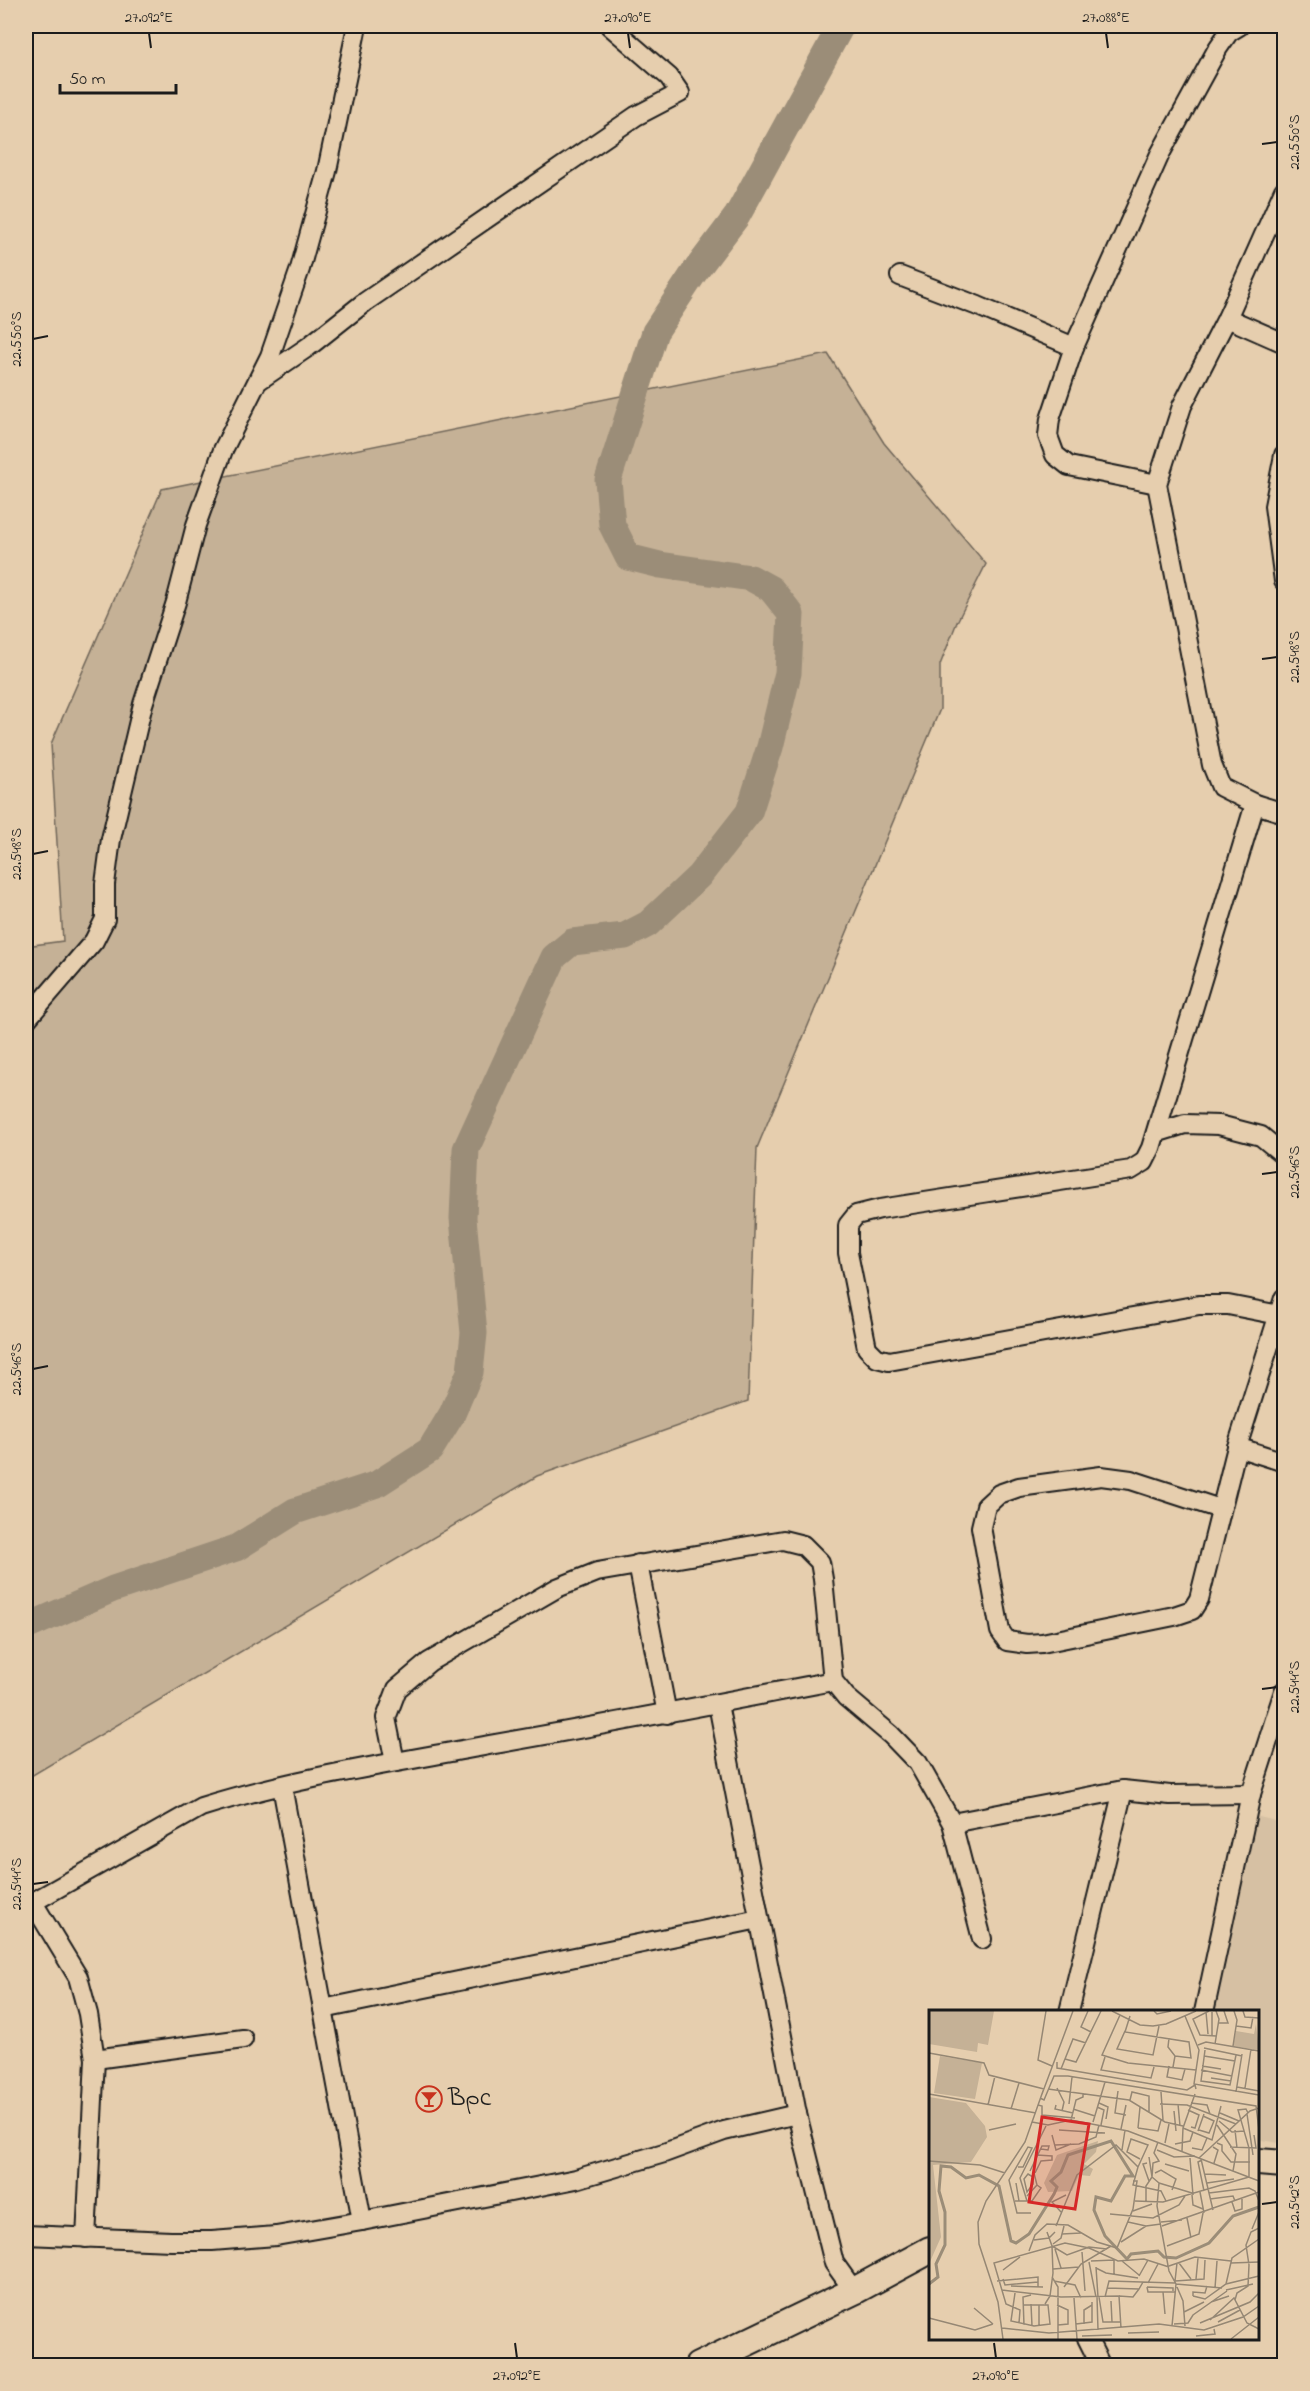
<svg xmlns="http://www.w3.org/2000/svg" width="1310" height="2391" viewBox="0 0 1310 2391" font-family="'Indie Flower',sans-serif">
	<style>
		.built { fill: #d6c0a3 }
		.green { fill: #c5b196; stroke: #706659; stroke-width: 1.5 }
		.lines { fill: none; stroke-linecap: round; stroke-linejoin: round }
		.river { stroke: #9b8d78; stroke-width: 27 }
		.street-casing { stroke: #1c1c1c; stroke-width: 22 }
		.secondary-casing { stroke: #1c1c1c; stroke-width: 30 }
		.street { stroke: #e6ceae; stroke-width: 18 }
		.secondary { stroke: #e6ceae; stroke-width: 26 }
		.ticks { fill: none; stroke: #1c1c1c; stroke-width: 2 }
		.labels { text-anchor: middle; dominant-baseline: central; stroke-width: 4.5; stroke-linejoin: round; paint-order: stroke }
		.poi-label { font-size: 26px; fill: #1c1c1c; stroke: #e6ceae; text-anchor: start }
		.inset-river { fill: none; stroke: #9b8d78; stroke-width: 3 }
		.inset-road { fill: none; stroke: #958774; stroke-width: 1.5 }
		.view { fill: #d62828; fill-opacity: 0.15; stroke: #d62828; stroke-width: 3 }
		.inset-edge { fill: none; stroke: #1c1c1c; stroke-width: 3 }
		.neatline { fill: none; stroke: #1c1c1c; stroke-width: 2 }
		.ticks-label { font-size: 15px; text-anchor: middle; fill: #1c1c1c }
	</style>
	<rect width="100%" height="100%" fill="#e6ceae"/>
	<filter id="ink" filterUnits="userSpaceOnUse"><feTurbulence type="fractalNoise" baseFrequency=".0167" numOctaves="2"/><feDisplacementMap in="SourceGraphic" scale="12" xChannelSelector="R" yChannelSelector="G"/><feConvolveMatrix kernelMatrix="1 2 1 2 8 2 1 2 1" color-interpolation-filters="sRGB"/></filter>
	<g filter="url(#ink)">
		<!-- built -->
		<polygon class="built" points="1255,1816 1284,1823 1284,2144 1258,2139 1258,2012 1215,2012"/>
		<!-- green -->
		<polygon class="green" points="828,354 884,443 986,564 957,622 940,665 940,709 757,1148 748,1401 537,1476 26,1779 26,946 63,941 51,744 162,489"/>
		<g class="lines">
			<!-- river -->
			<polyline class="river" points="26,1627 113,1589 236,1548 295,1511 377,1484 430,1450 452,1414 470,1372 474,1333 463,1218 466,1149 554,957 572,942 625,936 648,924 699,876 749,812 770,747 788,673 791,614 771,589 751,578 660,565 628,557 612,525 608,480 655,332 694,273 737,216 841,26"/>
			<!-- street casing -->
			<g class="street-casing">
				<g id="street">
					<polyline points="1284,190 1227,318 1182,406 1157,484 1212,765 1221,787 1255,804 1284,813"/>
					<polyline points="900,276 978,306 1074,347"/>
					<polyline points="1227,318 1284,343"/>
					<polyline points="258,381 308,347 365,302 636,116 680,93 669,77 610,26"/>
					<polyline points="1284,455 1274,506 1284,581"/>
					<polyline points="1157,484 1069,466 1055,455 1048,436 1050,419 1074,347 1160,154 1218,48 1229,32 1239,26"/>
					<polyline points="1255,804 1151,1148 1144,1162 1131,1170 880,1209 856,1215 848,1225 848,1253 867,1348 877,1358 889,1361 1199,1305 1228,1305 1279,1315"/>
					<polyline points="26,1020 94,941 105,919 105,884 111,839 143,704 176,602 196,525 223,450 270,356 300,269 327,171 357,26"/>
					<polyline points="1156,1133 1185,1124 1219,1125 1261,1136 1284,1155"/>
					<polyline points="1237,1447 1284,1462"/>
					<polyline points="1220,1509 1131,1480 1101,1476 1019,1487 999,1494 986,1506 981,1527 1000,1631 1007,1641 1027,1644 1042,1643 1174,1616 1192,1610 1199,1599 1237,1447 1284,1298"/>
					<polyline points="638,1564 667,1714"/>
					<polyline points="718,1704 797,2114 834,2263 854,2291"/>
					<polyline points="395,1762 386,1718 397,1689 429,1662 557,1588 597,1572 783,1540 803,1545 820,1562 823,1579 833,1681 846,1697 891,1735 918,1763 952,1823 982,1939"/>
					<polyline points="282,1786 362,2221"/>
					<polyline points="952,1823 1123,1790 1170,1795 1251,1794"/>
					<polyline points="32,1901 78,1977 88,2014 95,2059 86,2238"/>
					<path d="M26 1906 201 1807C294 1778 393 1763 489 1745 604 1725 719 1703 833 1681"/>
					<polyline points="323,2009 759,1919"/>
					<polyline points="1069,2012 1123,1790"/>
					<polyline points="1204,2012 1251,1794 1284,1691"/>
					<polyline points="95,2059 243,2039"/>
					<polyline points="26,2235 171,2241 212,2241 276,2236 362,2221 576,2179 664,2153 724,2131 797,2114"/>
					<polyline points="1087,2338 1101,2366"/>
				</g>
			</g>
			<!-- secondary casing -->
			<g class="secondary-casing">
				<g id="secondary">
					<polyline points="1258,2162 1284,2164"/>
					<polyline points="698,2366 854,2291 930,2250"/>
				</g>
			</g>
			<!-- street -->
			<use href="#street" class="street"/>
			<!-- secondary -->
			<use href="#secondary" class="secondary"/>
		</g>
	</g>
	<!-- ticks -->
	<path class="ticks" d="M149 33 151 48M628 33 630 48M1106 33 1108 48M1262 144 1277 142M33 339 48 336M1262 659 1277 657M33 854 48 851M1262 1174 1277 1172M33 1369 48 1366M1262 1689 1277 1687M33 1884 48 1882M1262 2204 1277 2202M515 2343 517 2358M994 2343 996 2358"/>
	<!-- icons -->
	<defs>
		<g id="bar-ring" transform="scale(1.35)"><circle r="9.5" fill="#e6ceae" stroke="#c8321e" stroke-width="1.5"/><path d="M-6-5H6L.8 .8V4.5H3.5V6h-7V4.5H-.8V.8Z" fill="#c8321e"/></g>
	</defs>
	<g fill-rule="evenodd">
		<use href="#bar-ring" x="429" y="2099"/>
	</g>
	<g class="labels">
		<!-- poi labels -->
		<g class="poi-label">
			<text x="448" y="2099">Bpc</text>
		</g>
	</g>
	<!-- overview -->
	<g transform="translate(929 2010)">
		<rect width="330" height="330" fill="#e6ceae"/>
		<path d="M0 1H65L59 35 49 33 48 42 0 34ZM327 14 330 40 304 36 307 21 325 24ZM11 46 53 53 46 89 5 83ZM0 87 37 93 56 116 58 127 42 152 4 155 12 227 0 254ZM169 131 167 142 155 154 164 159 161 166 150 165 143 181 119 182 115 173 128 145Z" fill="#c5b196"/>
		<path class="inset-river" d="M0 274 9 267 7 254 16 235V202L10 181 12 156 22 157 37 168 50 165 70 176 82 231 87 233 100 224 125 184 128 177 122 171 132 162 139 145 182 131 204 166H196L182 191 167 187 165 200 176 226 198 249 202 244 229 241 235 247 247 248 280 233 304 206 330 197"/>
		<path class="inset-road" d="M117 1 109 50 123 56M159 1 152 17 162 22M183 1 211 15 224 16 237 14 267 1M225 1 228 4 242 1M280 1 264 9 271 25 287 26M314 1 316 7 330 8M277 2 279 24M283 2V25M191 5 173 45 199 53 267 60M201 6 196 22 260 32 262 48 246 46M256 6 270 40 265 74 330 85M289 13H299L295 1M307 16 322 18 324 7M196 21 188 39 224 45 230 16M240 28 239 37 246 46 244 57M286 34 290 9 287 1M269 35 277 32 330 41M304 36 308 10 305 1M275 38 313 46M276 40 272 71 301 75 307 45M0 43 55 53 60 65 115 79M275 46 306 51M176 47 172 60 222 68 225 57M136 49 147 52 172 1M128 52V58L134 59 258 80 266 75 267 79M240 56 238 67 253 70 256 59M273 56 292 59M132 59 144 29 157 33M272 60 303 66M282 68 302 71M308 77 330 81M128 78 135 92 133 101M316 78 322 39M119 79 200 90 236 112 254 116M189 81 186 103 197 105M232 82 234 110M307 82 313 44M0 84 107 103M113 84 144 1M111 88 115 90 125 66H139L327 96 330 120M201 90 203 82 220 86V102M170 93 179 97 177 109M262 93 278 95 281 104M140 94 143 67M231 94 258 95 307 114M249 94 251 116M59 95 66 66M109 95 113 96V105L146 108M127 95 126 99 144 103M168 97 175 100 172 115M82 99 90 73M144 99 166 106M259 100 270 105 266 118 262 117M245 101 247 121M291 103 310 111M319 103 317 99 309 100 320 138V167M318 104 324 145M142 110 147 90 154 87V83M290 111 303 122 315 121M103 112 119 115 142 110 199 121 330 171M164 112 176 72M288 115 307 144 304 161M209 118 229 121 232 110M209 118 211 97M254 118 283 130 292 96M192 119 197 95M60 120 87 114M130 120 176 123M270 120 280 123 285 111 274 106M306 120 308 138M269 121 275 104M123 125 127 140 142 134M229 132 225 143 230 151 224 153 223 167 230 173 228 196 240 261 247 274 243 316M236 133 240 114M288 133 293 135V141L302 152H321M246 134 261 131 264 122M126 135 150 134 167 127 170 115M284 137 289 140 285 153M301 137 327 138 325 125M263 138 273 140 278 128M193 140 196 120M228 140 245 147 266 146M253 141 254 118 266 84M261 148 264 185M270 148 321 101 330 98M272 149 284 200M273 150 269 152 275 181M0 151 51 155 76 163M218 153 214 154 220 171M236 154 260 161M89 157H94L103 138 99 137 80 170 88 203H102M209 157 219 135 202 129 198 142 211 149M101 161 113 136H120L119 140 112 139M106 163 112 151 123 150V146L108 145M226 163 232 160 247 169 243 180M99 164 104 167V174L98 182 95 169ZM276 164 297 165M87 173 90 191M230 173 263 183M278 173 305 169M271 182 275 203M280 183 320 178 326 181 330 191M263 185 264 195 274 199M98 186 108 175 105 163M281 189 304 186 306 191M86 191H103L112 178 108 175M98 191 91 168 117 116M206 191 234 192 320 167M217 192V176L223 167 220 147M303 192 306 201 313 199V188M204 201 223 194M132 202 123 192 137 185M181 204 224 208 250 195 256 186M258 208 262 228M199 212 217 216M232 212 253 210M127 216 148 165 187 135 209 157 204 175 232 181 237 191M233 216 330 182M323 219 330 202M133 224 152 223M105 230 120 228 126 222M192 232 217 216 232 214M124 234 132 228 135 216M123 236 138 245 160 237 178 239M238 236 270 224 274 203M126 239 132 258M100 241 106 225 118 214 139 215 168 232 188 238 204 199 208 171H204M153 242 156 281M162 251 185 250V265M193 251 210 265M160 252 167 287M250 253 262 269M302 253 330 252M320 255 317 235 322 222 330 218M240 256 266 247 302 251M167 257 169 287M167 258 177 263 209 268M124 259 150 257M74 260 91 247M210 266 219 250M123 267 129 277V329M74 269 76 275 109 272M267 269 269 248M68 271 109 267V277M125 271 146 275 152 288M246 271 275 269 276 250M246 271 248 253M219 273 229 254M247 274 293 278M297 274 303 248 330 229M82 276 114 277M135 277 152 254 182 236M218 277 219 282H246M218 277 244 278V281M248 277 254 291 256 316M178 278 210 279 214 272M286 278 288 251M73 280 132 287 190 286 192 318M297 280 324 274M234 282 236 304M86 283 82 311 105 316 121 314 119 295H95M190 286 204 287 210 279M264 286 276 289 297 274 330 266M264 286V282L276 283 278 276M168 287 169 320M170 287 174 312H192M176 287 180 271 246 273M145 288 148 329M306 290 308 283 319 276 320 255M182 291 183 312M282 292 300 286M102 294 103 316M116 294 121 286 124 263 123 236 118 222M110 295V316M128 295 139 300V314L129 315M45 298 64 314M255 302 275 292M0 308 46 320 64 314M281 310 305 288 318 313 330 319M289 312 311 300M90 313 91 300 77 294 65 253 136 233 160 238 189 251 215 249 240 257M271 313 321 292 330 283M147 314 163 312V292M155 314V300L163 295M245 314 259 313 264 305 298 281M95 315 94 287 102 285M73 318 120 323 230 314 275 320 314 307 330 296M199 323 230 322M153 326 183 325M267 326 286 324 285 319M74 329 69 292 50 234 49 212 57 191 96 132 114 81M302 329 330 307"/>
		<path class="view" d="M113 107 160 114 146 199 100 192Z"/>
		<rect width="330" height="330" class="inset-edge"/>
	</g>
	<!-- margin -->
	<rect width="1310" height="2391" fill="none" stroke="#e6ceae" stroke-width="66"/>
	<!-- scale -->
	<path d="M60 84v9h116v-9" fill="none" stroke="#1c1c1c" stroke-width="3"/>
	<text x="69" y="84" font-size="18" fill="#1c1c1c" stroke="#e6ceae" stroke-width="4.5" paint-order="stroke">50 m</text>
	<rect x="33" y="33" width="1244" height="2325" class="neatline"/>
	<g class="ticks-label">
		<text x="149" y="22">27.092°E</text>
		<text x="628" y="22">27.090°E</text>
		<text x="1106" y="22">27.088°E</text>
		<text transform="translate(1294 142) rotate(-90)" y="5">22.550°S</text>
		<text transform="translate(16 339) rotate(-90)" y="5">22.550°S</text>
		<text transform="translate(1294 657) rotate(-90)" y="5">22.548°S</text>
		<text transform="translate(16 854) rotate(-90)" y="5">22.548°S</text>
		<text transform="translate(1294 1172) rotate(-90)" y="5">22.546°S</text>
		<text transform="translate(16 1369) rotate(-90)" y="5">22.546°S</text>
		<text transform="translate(1294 1687) rotate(-90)" y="5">22.544°S</text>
		<text transform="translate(16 1884) rotate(-90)" y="5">22.544°S</text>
		<text transform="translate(1294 2202) rotate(-90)" y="5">22.542°S</text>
		<text x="517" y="2380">27.092°E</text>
		<text x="996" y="2380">27.090°E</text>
	</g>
</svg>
